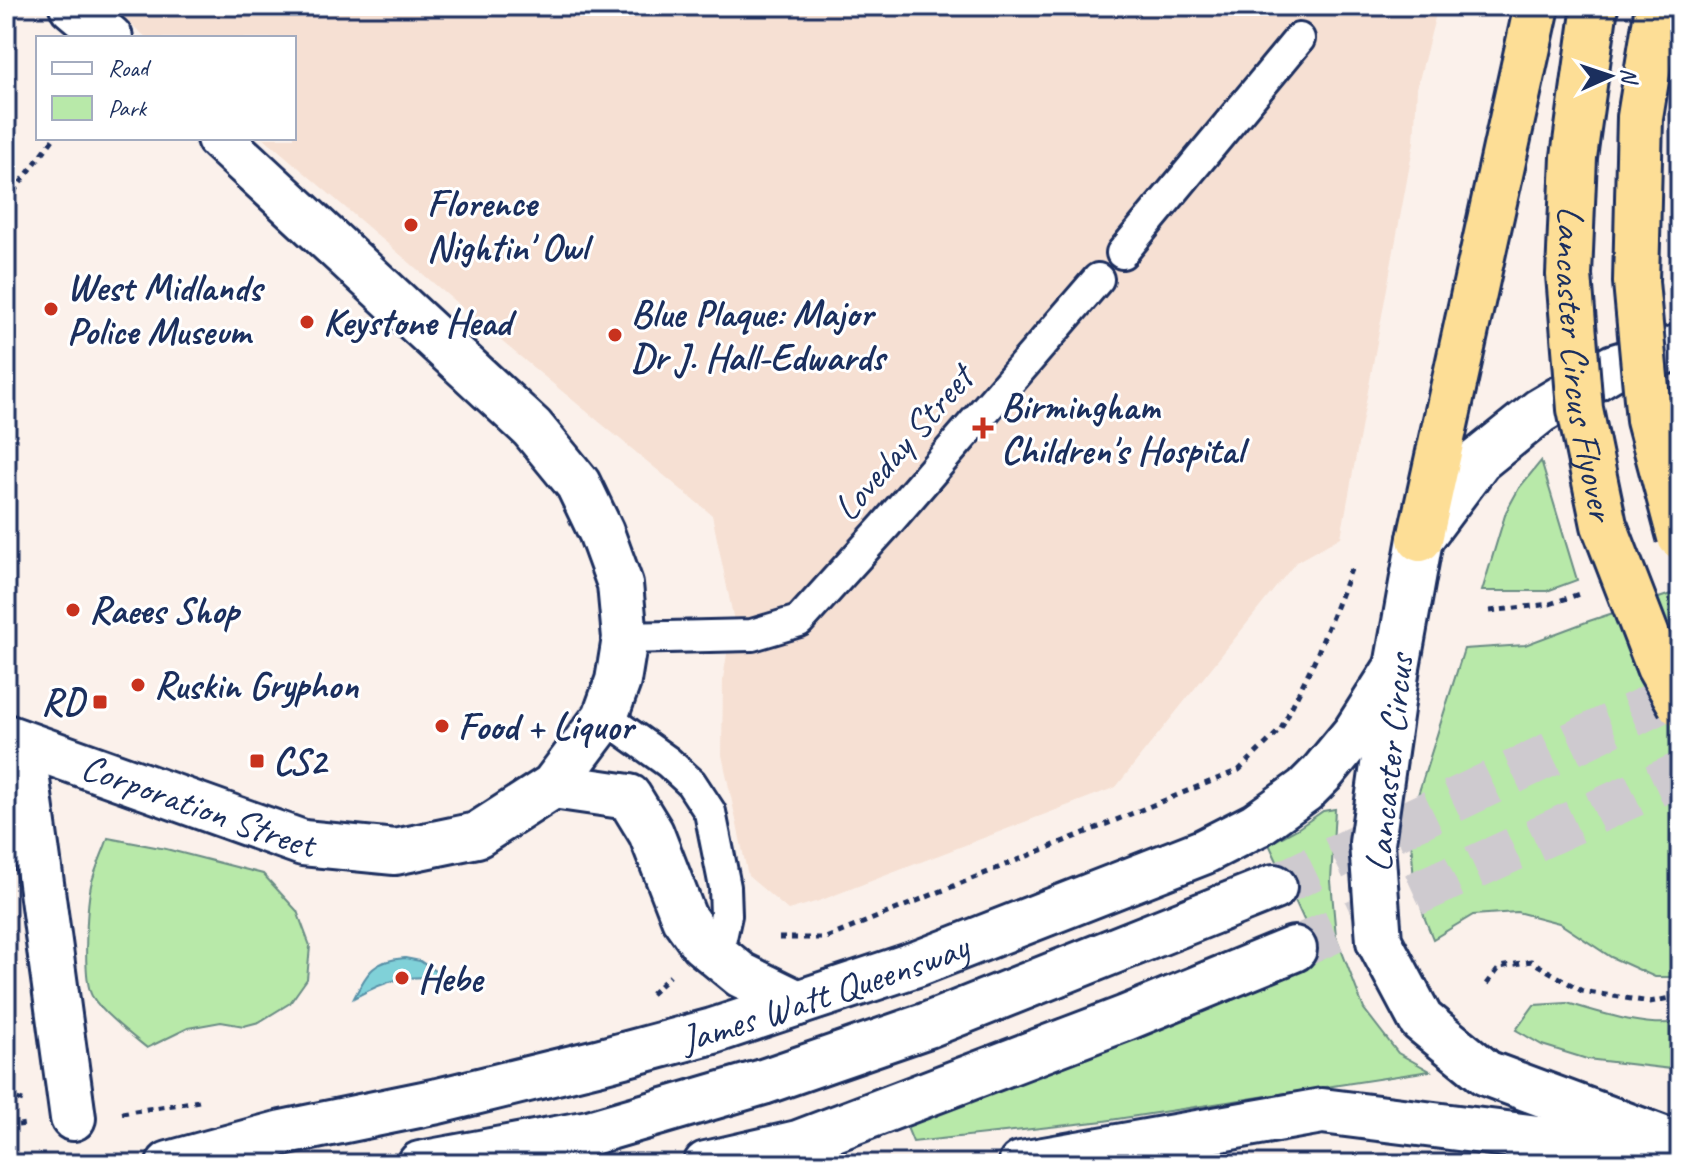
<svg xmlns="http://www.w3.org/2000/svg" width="1686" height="1170" viewBox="0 0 1686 1170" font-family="Caveat,sans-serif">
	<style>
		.built { fill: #f6e0d3 }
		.green { fill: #b8e9a9; stroke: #6a8c84; stroke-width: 2 }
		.water { fill: #80d1d8; stroke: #5890a7; stroke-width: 2 }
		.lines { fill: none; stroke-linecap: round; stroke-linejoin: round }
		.secondary-tunnel { stroke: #cecacf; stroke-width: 44; stroke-dasharray: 44 22; stroke-linecap: butt }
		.service-casing { stroke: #1b2f5e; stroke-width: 36 }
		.pedestrian-casing { stroke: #1b2f5e; stroke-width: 50 }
		.minor-casing { stroke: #1b2f5e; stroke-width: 50 }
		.secondary-casing { stroke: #1b2f5e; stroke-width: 50 }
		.trunk-casing { stroke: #1b2f5e; stroke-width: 50 }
		.path { stroke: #1b2f5e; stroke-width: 5; stroke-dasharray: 6 6; stroke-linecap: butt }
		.service { stroke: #fff; stroke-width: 30 }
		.pedestrian { stroke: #fff; stroke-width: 44 }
		.minor { stroke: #fff; stroke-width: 44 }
		.secondary { stroke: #fff; stroke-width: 44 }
		.trunk { stroke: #fdde96; stroke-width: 44 }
		.trunk-bridge-casing { stroke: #1b2f5e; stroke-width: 50; stroke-linecap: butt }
		.trunk-bridge { stroke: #fdde96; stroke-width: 44 }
		.poi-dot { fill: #c8321e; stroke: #fff; stroke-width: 3 }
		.labels { text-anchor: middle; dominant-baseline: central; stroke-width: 6; stroke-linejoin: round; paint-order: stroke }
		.poi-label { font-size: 38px; font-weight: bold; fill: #1b2f5e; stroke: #fff; text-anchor: start }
		.street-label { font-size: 38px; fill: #1b2f5e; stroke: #fff }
	</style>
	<rect width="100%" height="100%" fill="#fbf1eb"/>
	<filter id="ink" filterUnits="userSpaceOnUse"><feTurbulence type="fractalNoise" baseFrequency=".0125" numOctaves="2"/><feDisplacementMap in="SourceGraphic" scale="16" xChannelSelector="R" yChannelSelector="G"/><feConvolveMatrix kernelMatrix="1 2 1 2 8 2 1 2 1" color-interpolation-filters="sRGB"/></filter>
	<g filter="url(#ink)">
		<!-- built -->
		<polygon class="built" points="110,6 1438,6 1417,88 1414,142 1341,537 1296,562 1116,787 819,901 788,910 748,876 722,755 723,679 733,616 712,515 500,340 264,138 294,138 294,38 147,38"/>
		<!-- green -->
		<g class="green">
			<polygon points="1541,461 1577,580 1547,591 1482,591 1506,512 1519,488"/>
			<polygon points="1680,591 1680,977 1655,977 1611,957 1559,923 1517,912 1473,915 1433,939 1425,919 1414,882 1411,839 1418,795 1464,649 1525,645 1589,621"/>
			<polygon points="1335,809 1331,881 1336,936 1364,1009 1398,1053 1430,1071 1104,1121 913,1142 904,1120 1322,959 1269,844 1297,829 1323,811"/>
			<path d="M108 838 166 849 263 874 297 911 310 946 307 979 290 1003 259 1022 244 1026 221 1022 188 1028 147 1048C131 1035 102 1013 92 996 82 978 87 906 91 885 95 869 103 853 108 838Z"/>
			<path d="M1567 1003C1601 1013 1645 1028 1680 1022V1070L1587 1059 1542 1045 1516 1030 1534 1005Z"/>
		</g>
		<!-- water -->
		<path class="water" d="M405 958 420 961 447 979C408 974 388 979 354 998 367 972 374 960 405 958Z"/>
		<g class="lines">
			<!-- secondary-tunnel -->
			<g class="secondary-tunnel">
				<polyline points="1274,887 1680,692"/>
				<polyline points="1294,949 1680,774"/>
			</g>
			<!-- service casing -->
			<g class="service-casing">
				<g id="service">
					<polyline points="1122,253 1299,39"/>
					<polyline points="625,638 752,635 799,621 885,526 1098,279"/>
					<polyline points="605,717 668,762 691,783 710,812 725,887 726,915 717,956"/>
				</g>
			</g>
			<!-- pedestrian casing -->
			<g class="pedestrian-casing">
				<polyline id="pedestrian" points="22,744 73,1118"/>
			</g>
			<!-- minor casing -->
			<g class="minor-casing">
				<g id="minor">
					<polyline points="72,6 110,38"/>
					<path id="s1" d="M6 737 303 843 395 852 477 835 553 786 605 717 618 681 625 638 620 584 601 532 578 484 532 428 219 138"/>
					<polyline points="553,786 629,797 651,833 684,918 702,943 741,975 798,1003"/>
				</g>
			</g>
			<!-- secondary casing -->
			<g class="secondary-casing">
				<g id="secondary">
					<polyline points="1680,347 1614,367 1540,411 1479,460 1420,539 1397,667 1372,843 1379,941 1421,1020 1486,1073 1666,1140 1680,1139"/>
					<path id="s2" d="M169 1164 282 1133 438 1101 601 1061 713 1031 919 963 1203 852 1256 825 1305 790 1322 773 1355 733 1397 667"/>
					<polyline points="420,1164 589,1133 763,1082 928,1025 1274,887"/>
					<polyline points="706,1164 798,1143 1126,1018 1294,949"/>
					<polyline points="1021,1164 1322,1111 1562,1141 1640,1140"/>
				</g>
			</g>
			<!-- trunk casing -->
			<g class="trunk-casing">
				<polyline id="trunk" points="1420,539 1537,6"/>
			</g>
			<!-- path -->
			<g class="path">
				<polyline points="6,202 54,138"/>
				<polyline points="1490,611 1550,604 1579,594"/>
				<polyline points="779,938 826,938 1239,770 1281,729 1316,657 1352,567"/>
				<polyline points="1487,984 1500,967 1531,961 1582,991 1650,1002 1680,996"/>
				<polyline points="651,994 670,976"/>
				<polyline points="6,1095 23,1101"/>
				<polyline points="122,1113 199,1101"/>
				<polyline points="6,1127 25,1124"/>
			</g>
			<!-- service -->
			<use href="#service" class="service"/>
			<!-- pedestrian -->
			<use href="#pedestrian" class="pedestrian"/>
			<!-- minor -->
			<use href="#minor" class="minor"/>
			<!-- secondary -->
			<use href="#secondary" class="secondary"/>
			<!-- trunk -->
			<use href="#trunk" class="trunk"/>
			<!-- trunk-bridge casing -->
			<g class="trunk-bridge-casing">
				<g id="trunk-bridge">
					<path id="s3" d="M1595 6 1574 157 1569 275 1580 409 1604 525 1659 667 1680 704"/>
					<polyline points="1658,6 1640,117 1636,282 1649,420 1680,537"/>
				</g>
			</g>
			<!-- trunk-bridge -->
			<use href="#trunk-bridge" class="trunk-bridge"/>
		</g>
	</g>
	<!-- markers -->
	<g class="poi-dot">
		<circle cx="411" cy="225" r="8"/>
		<circle cx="51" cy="309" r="8"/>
		<circle cx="307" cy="322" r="8"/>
		<circle cx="615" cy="335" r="8"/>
		<path d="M979 416h8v8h8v8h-8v8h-8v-8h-8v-8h8z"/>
		<circle cx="73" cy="610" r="8"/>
		<circle cx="138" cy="685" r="8"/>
		<rect x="92" y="694" width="16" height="16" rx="4"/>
		<circle cx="442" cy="726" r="8"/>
		<rect x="249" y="753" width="16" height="16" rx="4"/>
		<circle cx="402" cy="978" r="8"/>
	</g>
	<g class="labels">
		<!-- poi labels -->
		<g class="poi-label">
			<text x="427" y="203">Florence<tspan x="427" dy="44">Nightin' Owl</tspan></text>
			<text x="67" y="287">West Midlands<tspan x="67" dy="44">Police Museum</tspan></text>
			<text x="631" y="313">Blue Plaque: Major<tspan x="631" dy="44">Dr J. Hall-Edwards</tspan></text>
			<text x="323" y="322">Keystone Head</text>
			<text x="1001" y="406">Birmingham<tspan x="1001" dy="44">Children's Hospital</tspan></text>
			<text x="89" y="610">Raees Shop</text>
			<text x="154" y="685">Ruskin Gryphon</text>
			<text x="84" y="702" text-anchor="end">RD</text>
			<text x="458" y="726">Food + Liquor</text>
			<text x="273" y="761">CS2</text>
			<text x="418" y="978">Hebe</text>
		</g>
		<!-- street labels -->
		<g class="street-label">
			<text stroke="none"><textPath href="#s3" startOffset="360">Lancaster Circus Flyover</textPath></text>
			<text transform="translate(903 443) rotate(-49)">Loveday Street</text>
			<text transform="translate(1389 763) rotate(-84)">Lancaster Circus</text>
			<text stroke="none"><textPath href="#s1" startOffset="204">Corporation Street</textPath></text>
			<text stroke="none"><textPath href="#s2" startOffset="678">James Watt Queensway</textPath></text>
		</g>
	</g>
	<!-- margin -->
	<rect width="1686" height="1170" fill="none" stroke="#fff" stroke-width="32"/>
	<rect x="16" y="16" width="1654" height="1138" fill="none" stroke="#1b2f5e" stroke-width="3" filter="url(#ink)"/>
	<!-- legend -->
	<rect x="36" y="36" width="260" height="104" fill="#ffffff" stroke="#a4acbf" stroke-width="2"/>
	<rect x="52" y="62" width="40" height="12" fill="#ffffff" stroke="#a4acbf" stroke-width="2"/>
	<text x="108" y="76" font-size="24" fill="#1b2f5e">Road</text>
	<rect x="52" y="96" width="40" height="24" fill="#b8e9a9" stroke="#a4acbf" stroke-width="2"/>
	<text x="108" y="116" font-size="24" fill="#1b2f5e">Park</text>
	<!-- north arrow -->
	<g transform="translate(1610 76) rotate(87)" stroke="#ffffff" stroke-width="6" paint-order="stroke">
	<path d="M0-6L14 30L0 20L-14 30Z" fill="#1b2f5e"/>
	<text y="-12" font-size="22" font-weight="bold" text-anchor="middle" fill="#1b2f5e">N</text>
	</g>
</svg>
